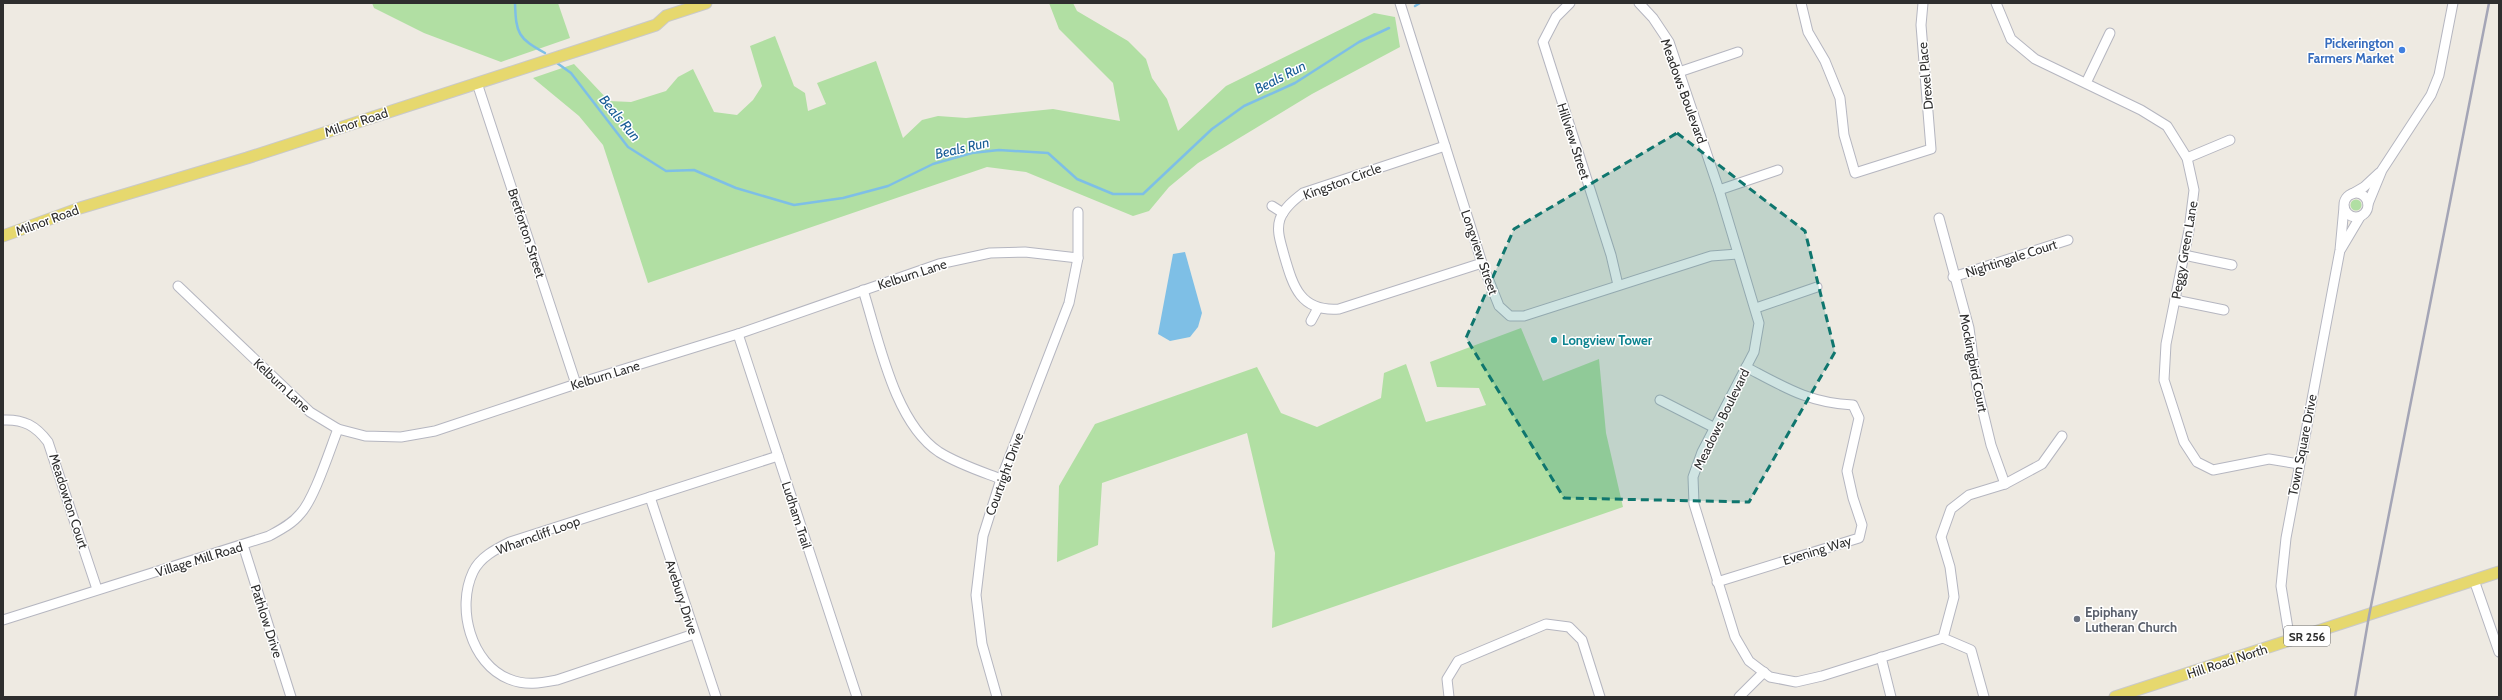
<svg xmlns="http://www.w3.org/2000/svg" width="2502" height="700" viewBox="0 0 2502 700" font-family="Cabin,sans-serif">
	<style>
		.green { fill: #b1dfa3 }
		.water { fill: #7ebfe6 }
		.lines { fill: none; stroke-linecap: round; stroke-linejoin: round }
		.stream { stroke: #7ebfe6; stroke-width: 2.5 }
		.minor-casing { stroke: #b5b6c0; stroke-width: 11 }
		.major-casing { stroke: #c9c9c9; stroke-width: 13 }
		.minor { stroke: #fff; stroke-width: 9 }
		.major { stroke: #e6d86e; stroke-width: 11 }
		.rail { stroke: #a4a5b6; stroke-width: 2.5 }
		.marked { fill: #0f766e; fill-opacity: 0.2; stroke: #0f766e; stroke-width: 3; stroke-dasharray: 8 5; stroke-linejoin: round }
		.shop-dot { fill: #3f7fe0; stroke: #fff; stroke-width: 1.5 }
		.culture-dot { fill: #0f9aa8; stroke: #fff; stroke-width: 1.5 }
		.worship-dot { fill: #6b7280; stroke: #fff; stroke-width: 1.5 }
		.labels { text-anchor: middle; dominant-baseline: central; stroke-width: 3; stroke-linejoin: round; paint-order: stroke }
		.shield { fill: #fff; stroke: #6d6d6d; stroke-width: 1 }
		.shield-label { font-size: 12px; font-weight: bold; fill: #2e2e2e }
		.shop-label { font-size: 13px; font-weight: bold; fill: #366cbe; stroke: #fff; text-anchor: end }
		.street-label { font-size: 13px; fill: #2e2e2e; stroke: #fff }
		.culture-label { font-size: 13px; font-weight: bold; fill: #0d838f; stroke: #fff; text-anchor: start }
		.worship-label { font-size: 13px; font-weight: bold; fill: #5b616d; stroke: #fff; text-anchor: start }
		.water-label { font-size: 14px; font-style: italic; fill: #195d96; stroke: #fff }
	</style>
	<rect width="100%" height="100%" fill="#eeeae2"/>
	<!-- green -->
	<g class="green">
		<polygon points="372,3 558,3 570,38 501,62 424,33 374,8"/>
		<polygon points="1049,3 1073,3 1077,11 1128,41 1146,59 1152,78 1167,99 1178,131 1226,86 1374,13 1395,17 1400,47 1312,94 1198,163 1169,187 1149,211 1133,216 1026,172 987,167 648,283 603,145 579,116 533,78 574,64 609,101 631,102 666,91 678,77 693,69 714,112 737,115 753,100 762,86 750,46 775,36 794,86 805,93 808,111 826,104 817,83 876,61 903,138 922,120 938,116 966,118 1053,109 1120,121 1113,83 1059,29"/>
		<circle cx="2356" cy="205" r="5.5"/>
		<polygon points="1521,328 1543,381 1599,359 1606,433 1623,507 1272,628 1275,553 1247,433 1102,483 1098,545 1057,562 1059,486 1095,424 1257,367 1281,413 1317,427 1381,398 1384,373 1406,364 1426,422 1486,405 1479,388 1437,387 1430,362"/>
	</g>
	<!-- water -->
	<polygon class="water" points="1185,252 1202,313 1198,327 1190,337 1170,341 1158,334 1173,254"/>
	<g class="lines">
		<!-- stream -->
		<g class="stream">
			<path d="M515 3C516 34 518 38 545 53"/>
			<polyline points="1415,6 1420,3"/>
			<polyline points="557,63 571,73 628,147 666,171 694,170 736,188 794,205 843,198 888,186 933,164 972,153 999,150 1048,153 1077,179 1113,194 1143,194 1212,129 1244,106 1295,83 1359,42 1389,28"/>
		</g>
		<!-- minor casing -->
		<g class="minor-casing">
			<g id="minor">
				<polyline points="1400,3 1482,263 1499,306 1510,316 1524,316 1711,256 1738,254"/>
				<polyline points="1570,3 1556,17 1543,42 1611,255 1618,285"/>
				<polyline points="1639,3 1653,18 1669,42 1719,190 1759,323 1754,352 1702,452 1693,477 1694,504 1735,637 1749,661 1770,677 1796,682 1822,676 1943,638 1971,650 1984,697"/>
				<polyline points="1801,3 1808,32 1825,61 1840,98 1844,135 1855,173 1931,149 1921,25 1923,3"/>
				<polyline points="1996,3 2011,39 2035,59 2141,110 2167,126 2187,158 2194,190 2189,230 2166,344 2164,380 2184,442 2197,462 2213,470 2269,459 2299,464"/>
				<polyline points="1679,72 1738,52"/>
				<polyline points="477,83 576,384"/>
				<polyline points="2086,83 2110,33"/>
				<path d="M1445 146 1303 193C1294 200 1284 208 1280 219 1276 231 1281 243 1284 255 1293 286 1300 312 1339 309L1482 263"/>
				<polyline points="2187,158 2230,140"/>
				<polyline points="1719,190 1778,170"/>
				<circle cx="2356" cy="205" r="12"/>
				<polyline points="2352,194 2364,187 2379,173"/>
				<polyline points="2368,204 2382,170 2431,95 2439,75 2453,3"/>
				<polyline points="1272,206 1283,213"/>
				<polyline points="1939,218 1969,328 1977,387 1991,445 2005,484"/>
				<polyline points="2341,249 2360,217"/>
				<polyline points="2184,255 2232,265"/>
				<polyline points="1953,277 2068,240"/>
				<polyline points="178,286 310,412 338,429 365,436 401,437 435,431 576,384 741,333 939,264 990,253 1025,252 1078,258"/>
				<path d="M863 290C879 340 894 422 939 452 958 464 980 471 1001 479"/>
				<polyline points="2175,300 2224,310"/>
				<polyline points="1756,308 1817,287"/>
				<polyline points="1311,321 1318,308"/>
				<polyline points="738,334 857,697"/>
				<polyline points="1660,400 1715,428"/>
				<path d="M3 420C24 419 36 426 48 442L97 589"/>
				<polyline points="650,497 716,697"/>
				<polyline points="243,545 291,697"/>
				<polyline points="2474,580 2499,652"/>
				<path d="M1717 582 1859 538 1862 525 1853 498 1847 471 1859 418 1853 405C1809 403 1784 387 1746 367"/>
				<path d="M3 620 269 536C280 530 292 524 300 514 314 500 330 449 338 429"/>
				<path d="M694 634 557 680C541 683 526 686 509 679 471 664 456 608 473 572 480 557 496 549 510 542L778 456"/>
				<polyline points="1943,638 1954,597 1950,567 1941,537 1951,509 1969,495 2005,484 2042,464 2062,436"/>
				<polyline points="2290,641 2281,586 2286,538 2340,250 2344,207"/>
				<polyline points="1881,657 1891,697"/>
				<polyline points="997,697 982,644 976,595 983,536 1001,479 1069,303 1078,258 1078,212"/>
				<polyline points="1449,697 1447,679 1458,661 1546,624 1569,627 1582,640 1600,697"/>
				<polyline points="1739,697 1764,672"/>
			</g>
		</g>
		<!-- major casing -->
		<g class="major-casing">
			<g id="major">
				<polyline points="3,236 80,208 247,158 598,44 656,25 666,16 706,3"/>
				<polyline points="2115,697 2499,572"/>
			</g>
		</g>
		<!-- minor -->
		<use href="#minor" class="minor"/>
		<!-- major -->
		<use href="#major" class="major"/>
		<!-- rail -->
		<polyline class="rail" points="2355,697 2369,616 2489,3"/>
	</g>
	<!-- marked area -->
	<path class="marked" d="M1677 133 1805 231 1835 352 1749 502 1564 498 1466 338 1514 229Z"/>
	<!-- markers -->
	<circle class="shop-dot" cx="2402" cy="50" r="4"/>
	<circle class="culture-dot" cx="1554" cy="340" r="4"/>
	<circle class="worship-dot" cx="2077" cy="619" r="4"/>
	<g class="labels">
		<!-- shield labels -->
		<rect class="shield" x="2284" y="626" width="46" height="20" rx="3"/>
		<g class="shield-label">
			<text x="2307" y="636">SR 256</text>
		</g>
		<!-- shop labels -->
		<g class="shop-label">
			<text x="2394" y="43">Pickerington<tspan x="2394" dy="15">Farmers Market</tspan></text>
		</g>
		<!-- street labels -->
		<g class="street-label">
			<text transform="translate(1925 76) rotate(-95)">Drexel Place</text>
			<text transform="translate(1684 91) rotate(70)">Meadows Boulevard</text>
			<text transform="translate(356 122) rotate(-18)">Milnor Road</text>
			<text transform="translate(1574 141) rotate(72)">Hillview Street</text>
			<text transform="translate(1342 181) rotate(-20)">Kingston Circle</text>
			<text transform="translate(47 220) rotate(-20)">Milnor Road</text>
			<text transform="translate(527 233) rotate(72)">Bretforton Street</text>
			<text transform="translate(2184 250) rotate(-80)">Peggy Green Lane</text>
			<text transform="translate(1480 252) rotate(71)">Longview Street</text>
			<text transform="translate(2011 258) rotate(-18)">Nightingale Court</text>
			<text transform="translate(912 274) rotate(-18)">Kelburn Lane</text>
			<text transform="translate(1974 363) rotate(79)">Mockingbird Court</text>
			<text transform="translate(605 375) rotate(-17)">Kelburn Lane</text>
			<text transform="translate(282 385) rotate(43)">Kelburn Lane</text>
			<text transform="translate(1721 419) rotate(-64)">Meadows Boulevard</text>
			<text transform="translate(2302 445) rotate(-79)">Town Square Drive</text>
			<text transform="translate(1004 474) rotate(-70)">Courtright Drive</text>
			<text transform="translate(69 501) rotate(72)">Meadowton Court</text>
			<text transform="translate(797 515) rotate(72)">Ludham Trail</text>
			<text transform="translate(538 535) rotate(-20)">Wharncliff Loop</text>
			<text transform="translate(1817 550) rotate(-17)">Evening Way</text>
			<text transform="translate(199 559) rotate(-17)">Village Mill Road</text>
			<text transform="translate(682 597) rotate(72)">Avebury Drive</text>
			<text transform="translate(267 621) rotate(72)">Pathlow Drive</text>
			<text transform="translate(2227 661) rotate(-18)">Hill Road North</text>
		</g>
		<!-- culture labels -->
		<g class="culture-label">
			<text x="1562" y="340">Longview Tower</text>
		</g>
		<!-- worship labels -->
		<g class="worship-label">
			<text x="2085" y="612">Epiphany<tspan x="2085" dy="15">Lutheran Church</tspan></text>
		</g>
		<!-- water labels -->
		<g class="water-label">
			<text transform="translate(1280 77) rotate(-27)">Beals Run</text>
			<text transform="translate(620 118) rotate(50)">Beals Run</text>
			<text transform="translate(962 148) rotate(-13)">Beals Run</text>
		</g>
	</g>
	<!-- border -->
	<rect width="2502" height="700" fill="none" stroke="#2e2e2e" stroke-width="8"/>
</svg>
